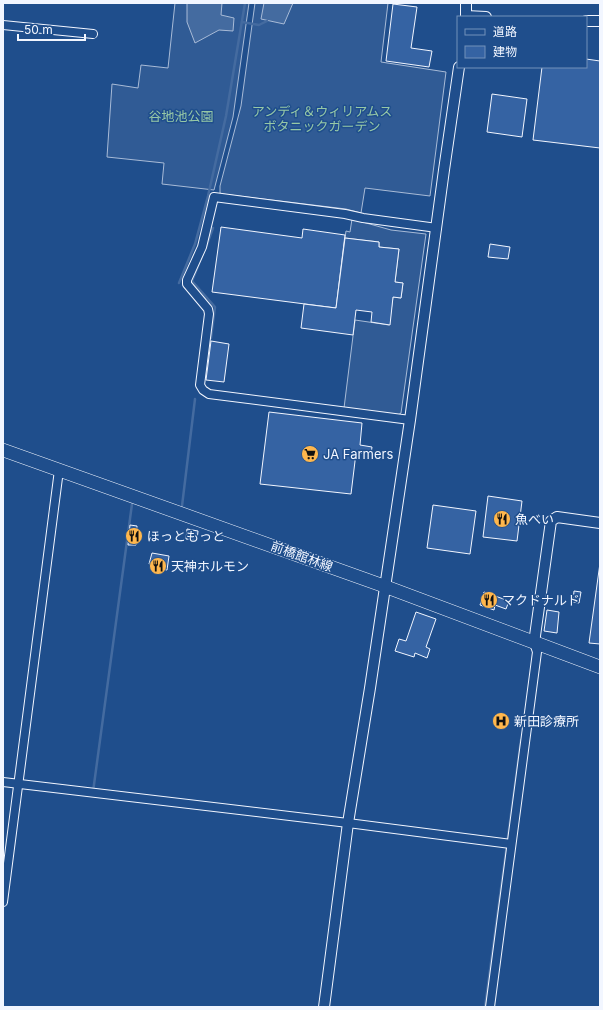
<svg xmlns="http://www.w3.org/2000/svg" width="603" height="1010" viewBox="0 0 603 1010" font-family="Inter,'Noto Sans JP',sans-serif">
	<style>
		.built { fill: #305b95; stroke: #a8bbd7 }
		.water { fill: #446ba0; stroke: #a8bbd7 }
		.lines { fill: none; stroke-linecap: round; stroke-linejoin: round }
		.stream { stroke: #446ba0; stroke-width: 2.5 }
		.building { fill: #3563a3; stroke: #f2f6ff }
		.minor-casing { stroke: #f2f6ff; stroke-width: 10 }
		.tertiary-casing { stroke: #f2f6ff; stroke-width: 12 }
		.primary-casing { stroke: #f2f6ff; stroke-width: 14 }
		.minor { stroke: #1f4e8c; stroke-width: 8 }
		.tertiary { stroke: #1f4e8c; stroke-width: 10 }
		.primary { stroke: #1f4e8c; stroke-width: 13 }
		.labels { text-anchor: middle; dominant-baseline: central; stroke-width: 3; stroke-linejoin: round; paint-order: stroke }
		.park-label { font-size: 13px; fill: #97c8a6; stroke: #1f4e8c }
		.poi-label { font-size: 13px; fill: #f2f6ff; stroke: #1f4e8c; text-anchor: start }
		.street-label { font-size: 13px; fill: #f2f6ff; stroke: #1f4e8c }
	</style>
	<rect width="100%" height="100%" fill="#1f4e8c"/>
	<!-- built -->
	<g class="built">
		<polygon points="175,3 249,3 233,117 214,190 162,184 164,163 107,157 112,84 138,88 141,65 168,68"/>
		<polygon points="255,3 388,3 381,62 446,72 430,196 365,188 361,213 346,209 222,194 220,193 220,186 241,106"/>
		<polygon points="352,219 391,230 426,234 401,413 398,415 344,408 355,320 389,325 393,297 401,298 403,283 395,282 399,249 379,247 379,242 345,238 346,231 350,232"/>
	</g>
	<!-- water -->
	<g class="water">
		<polygon points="187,3 222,3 221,15 234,18 233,31 219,30 195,43 187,22"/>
		<polygon points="264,3 293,3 284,24 261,19"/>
	</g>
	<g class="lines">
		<!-- stream -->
		<g class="stream">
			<polyline points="242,22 259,25 267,21"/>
			<polyline points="206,247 213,228"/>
			<polyline points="204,251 192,281 215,307 211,338"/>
			<polyline points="179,283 195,244 208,196 226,116 245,3"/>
			<polyline points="182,506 195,399"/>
			<polyline points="93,792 132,504"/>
			<polyline points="485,1007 521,740"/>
		</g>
	</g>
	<!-- building -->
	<g class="building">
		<polygon points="393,4 417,7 411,48 432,51 429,67 386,61"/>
		<polygon points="586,59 600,61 600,148 533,140 542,67 586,67"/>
		<polygon points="492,94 527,99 522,137 487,132"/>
		<polygon points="221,227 302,238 303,229 345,235 336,308 212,292"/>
		<polygon points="345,238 379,242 379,247 399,249 395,282 403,283 401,298 393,297 390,325 371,322 372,312 356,310 353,335 301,328 304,304 336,308"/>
		<polygon points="490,244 510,247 508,259 488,257"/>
		<polygon points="211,341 229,344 224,382 206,380"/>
		<polygon points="269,412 362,423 360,445 372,447 371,454 356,453 351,494 260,484"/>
		<polygon points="488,496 522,501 517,541 483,537"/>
		<polygon points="433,505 476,511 470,554 427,548"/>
		<polygon points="130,525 137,526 136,545 128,545"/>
		<polygon points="187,529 198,531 197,540 186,539"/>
		<polygon points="152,553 169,556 167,570 154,568 155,565 149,564"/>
		<polygon points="600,563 600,644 589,643"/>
		<polygon points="574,591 581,592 579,603 573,602"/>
		<polygon points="484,592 509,601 506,609 495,605 494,610 480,605"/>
		<polygon points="547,610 559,612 557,633 544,631"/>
		<polygon points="416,612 436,619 426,647 430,649 427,658 415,653 414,657 395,651 399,639 406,641"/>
	</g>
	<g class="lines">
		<!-- minor casing -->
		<g class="minor-casing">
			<g id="minor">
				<polyline points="3,25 93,34"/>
				<polyline points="410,420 209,394 203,390 200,385 209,314 208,309 187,284 187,280 202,247 214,197 345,214 363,218 437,228"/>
				<polyline points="3,782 348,823 511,844"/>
				<polyline points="3,902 59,470"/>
				<polyline points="490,1007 537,652 534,643"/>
			</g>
		</g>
		<!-- tertiary casing -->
		<g class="tertiary-casing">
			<g id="tertiary">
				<polyline points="466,16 486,17"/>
				<polyline points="466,17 466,3"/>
				<polyline points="586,21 600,21"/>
				<polyline points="534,643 551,521 557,517 600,523"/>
				<polyline points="324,1007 348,823 370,688 410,420 444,170 459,67"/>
			</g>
		</g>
		<!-- primary casing -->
		<g class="primary-casing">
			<polyline id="primary" points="3,450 384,586 600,667"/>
		</g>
		<!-- minor -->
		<use href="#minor" class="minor"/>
		<!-- tertiary -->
		<use href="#tertiary" class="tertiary"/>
		<!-- primary -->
		<use href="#primary" class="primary"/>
	</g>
	<!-- icons -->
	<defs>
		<g id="supermarket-disc" transform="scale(0.9)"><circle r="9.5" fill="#ffb74d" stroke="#1f4e8c"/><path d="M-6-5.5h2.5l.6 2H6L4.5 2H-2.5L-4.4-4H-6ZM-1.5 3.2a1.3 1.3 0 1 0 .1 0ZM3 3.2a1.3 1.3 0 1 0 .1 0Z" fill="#111"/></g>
		<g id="restaurant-disc" transform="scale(0.9)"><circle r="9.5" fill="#ffb74d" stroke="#1f4e8c"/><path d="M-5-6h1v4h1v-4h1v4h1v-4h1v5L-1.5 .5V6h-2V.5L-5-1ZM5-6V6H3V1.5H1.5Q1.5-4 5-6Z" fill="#111"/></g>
		<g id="hospital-disc" transform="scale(0.9)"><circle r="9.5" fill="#ffb74d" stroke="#1f4e8c"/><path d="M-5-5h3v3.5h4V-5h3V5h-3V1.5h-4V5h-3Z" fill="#111"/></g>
	</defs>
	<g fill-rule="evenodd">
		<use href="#supermarket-disc" x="310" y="454"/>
		<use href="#restaurant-disc" x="502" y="519"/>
		<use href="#restaurant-disc" x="134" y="536"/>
		<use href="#restaurant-disc" x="158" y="566"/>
		<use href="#restaurant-disc" x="489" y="600"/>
		<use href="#hospital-disc" x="501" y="721"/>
	</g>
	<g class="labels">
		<!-- park labels -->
		<g class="park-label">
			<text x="322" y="111">アンディ＆ウィリアムス<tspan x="322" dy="15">ボタニックガーデン</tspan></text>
			<text x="181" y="116">谷地池公園</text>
		</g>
		<!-- poi labels -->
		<g class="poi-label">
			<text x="323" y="454">JA Farmers</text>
			<text x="515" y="519">魚べい</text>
			<text x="147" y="536">ほっともっと</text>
			<text x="171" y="566">天神ホルモン</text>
			<text x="502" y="600">マクドナルド</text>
			<text x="514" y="721">新田診療所</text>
		</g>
		<!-- street labels -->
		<g class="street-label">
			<text transform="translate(302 556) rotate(20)">前橋館林線</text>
		</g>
	</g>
	<!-- border -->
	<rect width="603" height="1010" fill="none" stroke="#f2f6ff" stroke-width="8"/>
	<!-- legend -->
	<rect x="457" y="16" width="130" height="52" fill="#1f4e8c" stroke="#7391ba"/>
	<rect x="465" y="29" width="20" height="6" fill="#1f4e8c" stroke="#7391ba"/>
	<text x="493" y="36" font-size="12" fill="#f2f6ff">道路</text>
	<rect x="465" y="46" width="20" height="12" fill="#3563a3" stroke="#7391ba"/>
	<text x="493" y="56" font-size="12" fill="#f2f6ff">建物</text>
	<!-- scale -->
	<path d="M18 34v6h67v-6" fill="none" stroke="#f2f6ff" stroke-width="2"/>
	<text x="24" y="34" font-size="12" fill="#f2f6ff" stroke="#1f4e8c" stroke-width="3" paint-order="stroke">50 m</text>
</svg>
